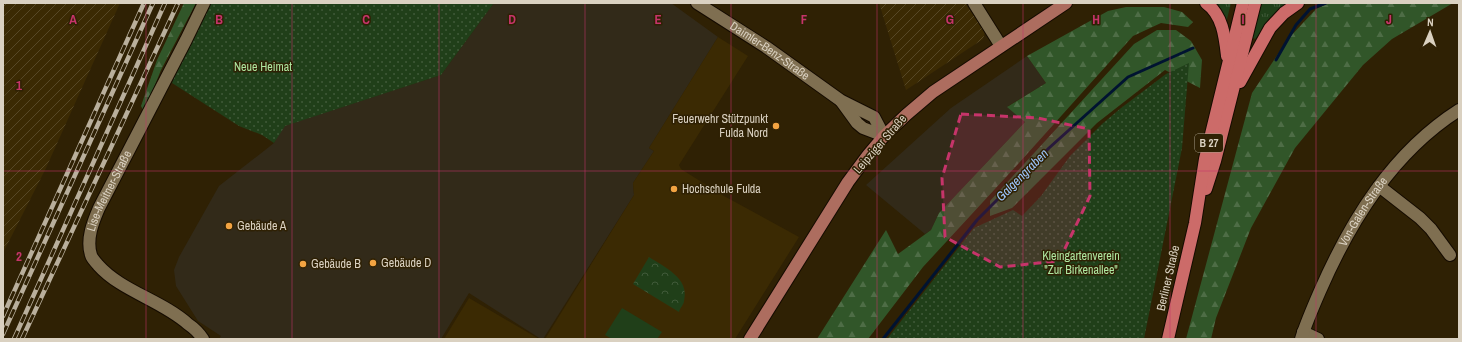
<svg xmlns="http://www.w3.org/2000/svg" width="1462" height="342" viewBox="0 0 1462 342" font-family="'Archivo Narrow',sans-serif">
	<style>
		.commercial { fill: #322a19 }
		.industrial { fill: url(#industrial-furrows) }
		.built { fill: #3b2a03 }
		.grass { fill: url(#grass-tufts) }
		.forest { fill: url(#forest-firs) }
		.park { fill: url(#park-crowns) }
		.garden { fill: url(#garden-dots) }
		.pitch { fill: #203f19 }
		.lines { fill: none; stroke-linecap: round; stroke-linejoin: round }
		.stream { stroke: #001331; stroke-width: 3 }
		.minor-casing { stroke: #150b00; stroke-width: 14 }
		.major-casing { stroke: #150b00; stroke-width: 14 }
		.highway-casing { stroke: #150b00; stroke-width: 14 }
		.minor { stroke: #7f6f51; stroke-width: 12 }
		.major { stroke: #ad6d5f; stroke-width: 12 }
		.highway { stroke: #cc6b69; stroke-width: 12 }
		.rail-casing { stroke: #b9af9c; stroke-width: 4.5 }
		.rail { stroke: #2f2104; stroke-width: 3; stroke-dasharray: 9; stroke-linecap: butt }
		.marked { fill: #c6346a; fill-opacity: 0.2; stroke: #c6346a; stroke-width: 3; stroke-dasharray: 8 5; stroke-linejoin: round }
		.grid { fill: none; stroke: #c6346a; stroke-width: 1; stroke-opacity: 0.55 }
		.poi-dot { fill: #f3a442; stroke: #2f2104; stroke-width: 1.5 }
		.labels { text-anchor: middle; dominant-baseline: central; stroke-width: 3; stroke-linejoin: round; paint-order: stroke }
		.shield { fill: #2f2104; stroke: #a79c88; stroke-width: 1 }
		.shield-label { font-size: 11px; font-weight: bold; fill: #dad1c1 }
		.street-label { font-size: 12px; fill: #dad1c1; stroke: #2f2104 }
		.park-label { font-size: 12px; fill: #aee7a0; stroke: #2f2104 }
		.poi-label { font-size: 12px; fill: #dad1c1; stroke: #2f2104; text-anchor: start }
		.water-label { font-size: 13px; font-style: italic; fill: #9dc7fe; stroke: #2f2104 }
		.grid-label { font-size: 13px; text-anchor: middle; font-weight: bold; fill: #c6346a; stroke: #2f2104; stroke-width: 3; stroke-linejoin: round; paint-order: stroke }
	</style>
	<defs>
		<pattern id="industrial-furrows" width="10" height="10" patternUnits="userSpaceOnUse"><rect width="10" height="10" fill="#3b2a03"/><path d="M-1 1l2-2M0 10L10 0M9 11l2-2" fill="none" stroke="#574826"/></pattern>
		<pattern id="grass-tufts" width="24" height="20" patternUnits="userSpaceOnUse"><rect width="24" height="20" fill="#203f19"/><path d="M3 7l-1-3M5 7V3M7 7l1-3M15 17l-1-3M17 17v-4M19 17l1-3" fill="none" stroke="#405a39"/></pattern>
		<pattern id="forest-firs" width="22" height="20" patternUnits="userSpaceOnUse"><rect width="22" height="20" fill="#315629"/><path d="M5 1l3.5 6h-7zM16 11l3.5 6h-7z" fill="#4e6d46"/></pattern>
		<pattern id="park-crowns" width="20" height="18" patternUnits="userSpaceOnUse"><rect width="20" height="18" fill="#203f19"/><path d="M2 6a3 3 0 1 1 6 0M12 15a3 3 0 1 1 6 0" fill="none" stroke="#405a39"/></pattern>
		<pattern id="garden-dots" width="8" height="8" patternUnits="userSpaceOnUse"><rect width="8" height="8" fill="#203f19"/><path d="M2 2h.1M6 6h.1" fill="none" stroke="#405a39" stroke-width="1.8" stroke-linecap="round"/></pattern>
	</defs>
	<rect width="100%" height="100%" fill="#2f2104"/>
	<!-- commercial -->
	<g class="commercial">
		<polygon points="494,3 671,3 718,37 649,148 654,151 633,183 634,195 543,339 541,339 469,293 441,339 219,339 221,336 198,321 176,286 174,270 179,257 219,186 274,143 284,126 441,75"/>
		<polygon points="1027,56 1046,83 1008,106 1025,122 939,213 931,230 925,234 866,185 951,108"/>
	</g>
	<!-- industrial -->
	<g class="industrial">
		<polygon points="3,3 120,3 46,168 3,253"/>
		<polygon points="879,3 965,3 985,32 983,39 906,90"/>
	</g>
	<!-- built -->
	<g class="built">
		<polygon points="718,37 748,56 679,165 681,169 724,196 799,237 735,339 545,339 634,195 633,183 654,151 649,148"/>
		<polygon points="469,298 539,339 444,339"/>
	</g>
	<!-- grass -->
	<g class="grass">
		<polygon points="1215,3 1231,3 1226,23 1222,13"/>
		<polygon points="1261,3 1288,3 1274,15 1255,39 1252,37 1253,34"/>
	</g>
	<!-- forest -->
	<g class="forest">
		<polygon points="184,3 196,3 161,70 144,112 141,106 157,60"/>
		<polygon points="1329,3 1453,3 1392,39 1363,65 1295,148 1251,228 1216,318 1211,339 1186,339 1252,93 1288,39 1316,9"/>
		<polygon points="1126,7 1164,7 1182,12 1193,22 1188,27 1161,23 1133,36 1018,164 923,267 868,339 817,339 886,230 898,254 931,230 939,213 1025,122 1007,107 1046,83 1027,56 1108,11"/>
		<polygon points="1157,30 1176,30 1191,41 1202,60 1200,88 1165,70 1097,123 1012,208 990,216 990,201 1134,44"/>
	</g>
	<!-- park -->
	<path class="park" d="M649 257C664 267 690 278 684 301 684 304 680 308 679 312L633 284Z"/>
	<!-- garden -->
	<g class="garden">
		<polygon points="208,3 494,3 441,75 285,126 274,143 262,135 239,126 172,83 176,69"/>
		<polygon points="1189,63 1182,148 1144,339 887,339 974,228 1013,210 1022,216 1041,196 1070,156 1102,124 1121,108 1166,74"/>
	</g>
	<!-- pitch -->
	<polygon class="pitch" points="622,308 662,332 657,339 612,339 605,335"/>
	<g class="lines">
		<!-- stream -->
		<g class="stream">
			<polyline points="1276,60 1296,25 1310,9 1326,3"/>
			<polyline points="883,339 977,220 1049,148 1128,77 1193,48"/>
		</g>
		<!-- minor casing -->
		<g class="minor-casing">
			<g id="minor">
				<path id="s1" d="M697 3 766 47 840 100 874 117 884 136"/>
				<polyline points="974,3 1001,46"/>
				<polyline points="841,101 857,123 863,128 884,136"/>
				<polyline points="1379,186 1420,218 1431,229 1450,255"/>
				<polyline points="1303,332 1318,339"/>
				<path id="s2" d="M203 339C199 333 194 328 188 324 161 300 121 291 98 265 96 262 92 259 91 255 86 239 93 222 99 208L186 40 204 3"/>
				<path id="s3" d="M1301 339C1306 323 1313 307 1320 291 1351 220 1393 152 1459 110"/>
			</g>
		</g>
		<!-- major casing -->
		<g class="major-casing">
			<polyline id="major" points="750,339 848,182 868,155 884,136 906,115 933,92 1066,3"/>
		</g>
		<!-- highway casing -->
		<g class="highway-casing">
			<g id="highway">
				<path d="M1206 3C1223 15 1225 38 1227 56"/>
				<polyline points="1240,82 1270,28 1284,13 1298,3"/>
				<polyline points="1206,189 1215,161 1255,3"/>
				<polyline points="1168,339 1195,223 1205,159 1243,3"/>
			</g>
		</g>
		<!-- minor -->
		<use href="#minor" class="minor"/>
		<!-- major -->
		<use href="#major" class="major"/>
		<!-- highway -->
		<use href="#highway" class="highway"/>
		<!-- rail casing -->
		<g class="rail-casing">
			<g id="rail">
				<polyline points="3,316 144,3"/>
				<polyline points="3,334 153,3"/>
				<polyline points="14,339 165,3"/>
				<polyline points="22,339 178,3"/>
			</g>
		</g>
		<!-- rail -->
		<use href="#rail" class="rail"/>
	</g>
	<!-- marked area -->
	<path class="marked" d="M961 114 1038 118 1089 129 1090 196 1059 261 1000 267 945 237 942 178Z"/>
	<!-- grid -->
	<path class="grid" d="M146 3V339M292 3V339M439 3V339M585 3V339M731 3V339M877 3V339M1023 3V339M1170 3V339M1316 3V339M3 171H1459"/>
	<!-- markers -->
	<g class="poi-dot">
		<circle cx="776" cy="126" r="4"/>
		<circle cx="674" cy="189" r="4"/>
		<circle cx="229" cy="226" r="4"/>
		<circle cx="373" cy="263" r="4"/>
		<circle cx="303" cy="264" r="4"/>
	</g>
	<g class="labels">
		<!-- shield labels -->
		<rect class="shield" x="1195" y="134" width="28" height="18" rx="3"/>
		<g class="shield-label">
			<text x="1209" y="143">B 27</text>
		</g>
		<!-- street labels -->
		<g class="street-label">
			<text stroke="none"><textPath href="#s1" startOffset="87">Daimler-Benz-Straße</textPath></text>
			<text transform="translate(880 144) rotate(-49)">Leipziger Straße</text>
			<text stroke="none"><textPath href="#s2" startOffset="210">Lise-Meitner-Straße</textPath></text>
			<text stroke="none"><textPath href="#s3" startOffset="142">Von-Galen-Straße</textPath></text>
			<text transform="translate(1168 278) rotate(-77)">Berliner Straße</text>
		</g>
		<!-- park labels -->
		<g class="park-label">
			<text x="263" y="67">Neue Heimat</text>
			<text x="1081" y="256">Kleingartenverein<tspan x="1081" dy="14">"Zur Birkenallee"</tspan></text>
		</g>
		<!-- poi labels -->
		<g class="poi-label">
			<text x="768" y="119" text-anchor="end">Feuerwehr Stützpunkt<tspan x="768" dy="14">Fulda Nord</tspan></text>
			<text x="682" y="189">Hochschule Fulda</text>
			<text x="237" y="226">Gebäude A</text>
			<text x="381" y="263">Gebäude D</text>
			<text x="311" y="264">Gebäude B</text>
		</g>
		<!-- water labels -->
		<g class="water-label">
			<text transform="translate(1022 175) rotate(-45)">Galgengraben</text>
		</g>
	</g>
	<g class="grid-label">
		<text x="73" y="24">A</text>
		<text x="219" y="24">B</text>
		<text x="366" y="24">C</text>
		<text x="512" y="24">D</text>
		<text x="658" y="24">E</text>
		<text x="804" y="24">F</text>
		<text x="950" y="24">G</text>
		<text x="1096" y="24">H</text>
		<text x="1243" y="24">I</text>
		<text x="1389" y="24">J</text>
		<text x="19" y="90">1</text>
		<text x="19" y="261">2</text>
	</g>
	<!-- border -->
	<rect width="1462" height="342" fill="none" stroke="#dad1c1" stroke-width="8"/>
	<!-- north arrow -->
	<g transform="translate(1430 32) rotate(2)" stroke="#2f2104" stroke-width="3" paint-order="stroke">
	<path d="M0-3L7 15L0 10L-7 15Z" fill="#dad1c1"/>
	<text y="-6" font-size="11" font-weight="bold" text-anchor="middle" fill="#dad1c1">N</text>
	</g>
</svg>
